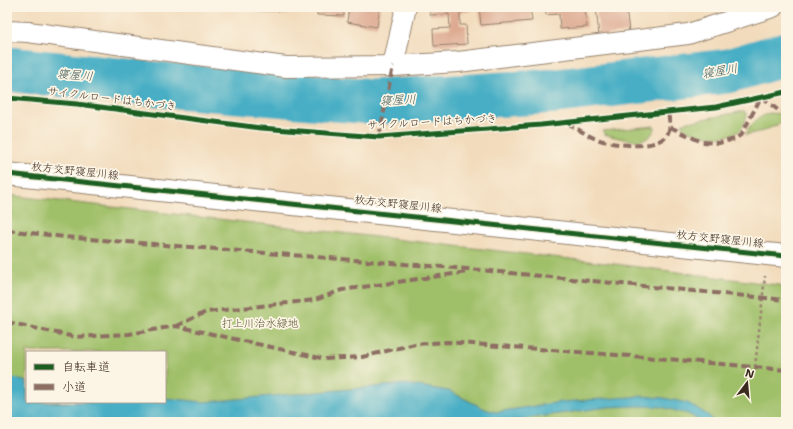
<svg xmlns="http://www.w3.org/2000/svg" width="793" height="429" viewBox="0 0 793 429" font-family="'Shantell Sans','Klee One',sans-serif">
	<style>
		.green { fill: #9fbf68; stroke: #6d7443; fill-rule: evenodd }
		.water { fill: #46aec5; stroke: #406c72 }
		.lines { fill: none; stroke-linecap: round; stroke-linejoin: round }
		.river { stroke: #46aec5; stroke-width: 45 }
		.building { fill: #dda88f }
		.street-casing { stroke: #96826d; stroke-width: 22 }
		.primary-casing { stroke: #96826d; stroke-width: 24 }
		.path { stroke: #96826d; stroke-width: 2.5; stroke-dasharray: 3 3; stroke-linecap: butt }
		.street { stroke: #fff; stroke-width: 20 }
		.primary { stroke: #fff; stroke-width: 22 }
		.quiet { stroke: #8d6e63; stroke-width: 4; stroke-dasharray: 8 4; stroke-linecap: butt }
		.cycleway-casing { stroke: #fcf5e5; stroke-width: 8 }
		.cycleway { stroke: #1b5e20; stroke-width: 5 }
		.labels { text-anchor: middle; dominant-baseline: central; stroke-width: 3.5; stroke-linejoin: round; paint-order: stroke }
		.street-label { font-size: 11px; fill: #3b2a1e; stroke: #fcf5e5 }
		.park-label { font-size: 11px; fill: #595734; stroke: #fcf5e5 }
		.water-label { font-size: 12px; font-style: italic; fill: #3f5858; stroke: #fcf5e5 }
	</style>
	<rect width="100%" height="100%" fill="#fcf5e5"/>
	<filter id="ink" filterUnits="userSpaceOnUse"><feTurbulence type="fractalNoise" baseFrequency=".025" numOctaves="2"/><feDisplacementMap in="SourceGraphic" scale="8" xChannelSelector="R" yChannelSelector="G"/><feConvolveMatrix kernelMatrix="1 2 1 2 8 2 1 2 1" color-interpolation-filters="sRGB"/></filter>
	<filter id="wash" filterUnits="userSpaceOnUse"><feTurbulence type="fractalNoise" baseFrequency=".012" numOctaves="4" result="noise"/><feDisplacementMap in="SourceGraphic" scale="16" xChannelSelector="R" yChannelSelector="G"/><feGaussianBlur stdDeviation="0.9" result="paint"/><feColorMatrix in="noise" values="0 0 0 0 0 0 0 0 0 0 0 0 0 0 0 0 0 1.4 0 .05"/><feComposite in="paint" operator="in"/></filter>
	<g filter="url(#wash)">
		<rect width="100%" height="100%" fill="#f2dbbc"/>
		<!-- green -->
		<g class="green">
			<path d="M744 111 747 114C746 119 744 127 739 131 725 141 695 136 682 127L683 123Z"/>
			<path d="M769 113 786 114V121L763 131 745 135C751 123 757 118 769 113Z"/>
			<path d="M654 126 655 128C649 149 619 138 604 134L603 131Z"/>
			<path d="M7 195 623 265 786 286V422H7ZM27 352H165V402H27Z"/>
		</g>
		<!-- water -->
		<polygon class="water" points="7,376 27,382 27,402 165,402 165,398 204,402 406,384 449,391 485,409 496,412 561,402 643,396 664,398 688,403 708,415 714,422 702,422 688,414 661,407 639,406 608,407 503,422 7,422"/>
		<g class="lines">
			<!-- river -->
			<polyline class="river" points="7,69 165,85 373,102 557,91 728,71 786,54"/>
		</g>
		<g id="blocks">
			<!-- building -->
			<g class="building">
				<polygon points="258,7 288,7 287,11 258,11"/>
				<polygon points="306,7 344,7 344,16 317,15 317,10 306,9"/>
				<polygon points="349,7 380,7 377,27 347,22"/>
				<polygon points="429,7 471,7 471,11 460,12 460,25 466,25 467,44 434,46 433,29 450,28 449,14 430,15"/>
				<polygon points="479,7 530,7 532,21 481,25"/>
				<polygon points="545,7 585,7 587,27 560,29 559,14 546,15"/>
				<polygon points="596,7 626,7 629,32 599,36"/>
			</g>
		</g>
	</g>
	<g filter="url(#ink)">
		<use href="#blocks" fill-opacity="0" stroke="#96826d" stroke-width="1"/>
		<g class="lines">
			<!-- street casing -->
			<g class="street-casing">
				<g id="street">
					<polyline points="7,31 28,32 286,67 393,66 458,62 688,34 773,7"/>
					<polyline points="393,66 406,7"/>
				</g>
			</g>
			<!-- primary casing -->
			<g class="primary-casing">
				<polyline id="primary" points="7,174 786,256"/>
			</g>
			<!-- path -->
			<polyline class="path" points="755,367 765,276"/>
			<!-- street -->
			<use href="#street" class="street"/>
			<!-- primary -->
			<use href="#primary" class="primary"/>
			<!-- quiet -->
			<g class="quiet">
				<path d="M567 123C576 128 585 134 594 138 610 145 658 152 668 133 671 127 669 119 668 112"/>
				<polyline points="670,127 702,142 719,143 735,139 742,134 761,97 778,110 786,111"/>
				<polyline points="379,137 393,66"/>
				<polyline points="7,230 64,237 480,270 786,300"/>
				<polyline points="7,322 75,337 129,334 176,326 325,359 362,357 415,344 447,342 656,358 786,370"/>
				<polyline points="176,326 206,312 315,300 342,290 467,272"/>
			</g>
			<!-- cycleway casing -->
			<g class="cycleway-casing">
				<g id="cycleway">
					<polyline points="7,98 77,104 261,128 379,137 541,125 716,107 786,92"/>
					<polyline points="7,174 786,256"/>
				</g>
			</g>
			<!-- cycleway -->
			<use href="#cycleway" class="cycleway"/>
		</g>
	</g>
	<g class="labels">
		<!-- street labels -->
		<g class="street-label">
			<text transform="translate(112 99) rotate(7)">サイクルロードはちかづき</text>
			<text transform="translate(432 122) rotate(-3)">サイクルロードはちかづき</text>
			<text transform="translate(75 171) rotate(6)">枚方交野寝屋川線</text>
			<text transform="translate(398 204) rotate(6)">枚方交野寝屋川線</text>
			<text transform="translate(720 239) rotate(6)">枚方交野寝屋川線</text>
		</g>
		<!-- park labels -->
		<g class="park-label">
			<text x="260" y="323">打上川治水緑地</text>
		</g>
		<!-- water labels -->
		<g class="water-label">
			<text transform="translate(720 71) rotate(-10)">寝屋川</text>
			<text transform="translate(75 75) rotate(5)">寝屋川</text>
			<text transform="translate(398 100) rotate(-3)">寝屋川</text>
		</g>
	</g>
	<!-- margin -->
	<rect width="793" height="429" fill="none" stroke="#fcf5e5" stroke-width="24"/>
	<!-- legend -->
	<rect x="26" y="351" width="140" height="52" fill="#fcf5e5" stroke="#afa495"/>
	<rect x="34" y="364" width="20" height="6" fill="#1b5e20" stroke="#afa495"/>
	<text x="62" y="371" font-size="12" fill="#3b2a1e">自転車道</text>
	<rect x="34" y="384" width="20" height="6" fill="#8d6e63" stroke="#afa495"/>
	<text x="62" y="391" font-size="12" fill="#3b2a1e">小道</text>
	<!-- north arrow -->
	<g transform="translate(747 383) rotate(16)" stroke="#fcf5e5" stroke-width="3" paint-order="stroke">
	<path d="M0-3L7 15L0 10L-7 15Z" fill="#3b2a1e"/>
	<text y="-6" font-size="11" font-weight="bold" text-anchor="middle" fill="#3b2a1e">N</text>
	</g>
</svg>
